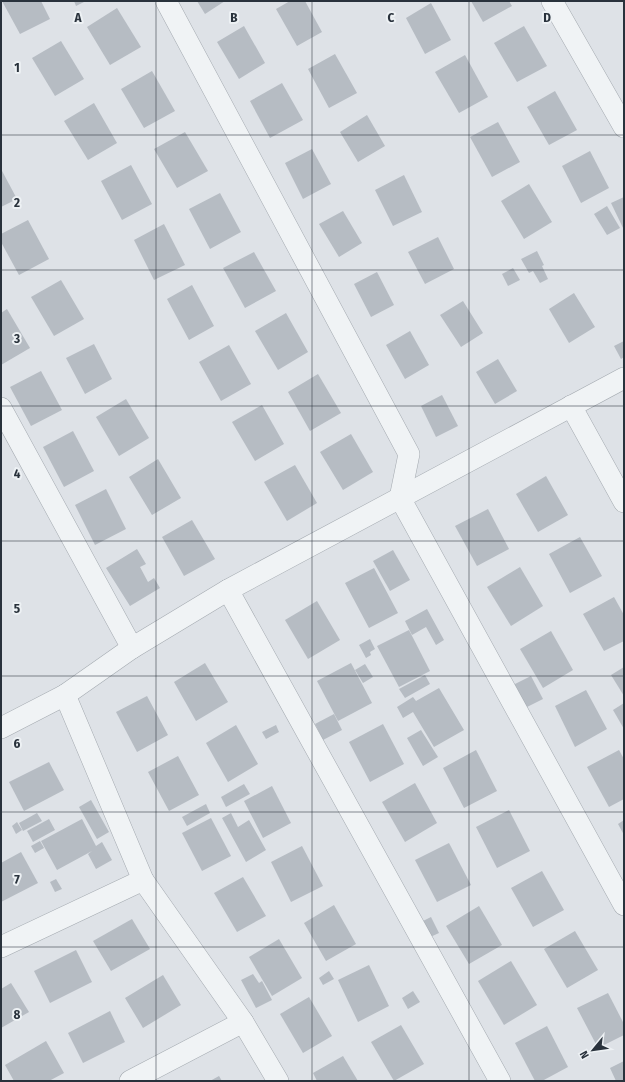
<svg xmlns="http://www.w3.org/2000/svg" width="625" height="1082" viewBox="0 0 625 1082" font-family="'Fira Sans Condensed',sans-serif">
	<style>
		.building { fill: #b6bcc3 }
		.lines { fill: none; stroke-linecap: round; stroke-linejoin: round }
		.minor-casing { stroke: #a4aab0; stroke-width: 22 }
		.minor { stroke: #f0f3f5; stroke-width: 21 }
		.grid { fill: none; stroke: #29323c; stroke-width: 1; stroke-opacity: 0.55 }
		.grid-label { font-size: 13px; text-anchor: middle; font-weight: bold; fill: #29323c; stroke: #edf1f4; stroke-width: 4; stroke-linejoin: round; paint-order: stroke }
	</style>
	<rect width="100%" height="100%" fill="#dee2e7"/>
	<!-- building -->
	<g class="building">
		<polygon points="2,1 41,1 50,19 20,34"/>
		<polygon points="74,1 86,1 76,6"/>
		<polygon points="197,1 225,1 205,14"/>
		<polygon points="290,1 305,1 322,32 297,46 276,9"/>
		<polygon points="471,1 509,1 512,6 483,22"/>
		<polygon points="431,3 451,40 425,54 406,18"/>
		<polygon points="117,8 141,47 110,65 87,27"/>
		<polygon points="244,26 265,63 239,79 217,42"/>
		<polygon points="524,26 547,66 517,82 494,43"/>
		<polygon points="61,41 84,79 55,96 32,58"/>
		<polygon points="335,54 357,93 329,108 308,69"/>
		<polygon points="465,55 488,97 459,113 435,72"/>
		<polygon points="152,71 175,111 144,128 121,89"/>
		<polygon points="282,83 303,120 270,138 250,101"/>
		<polygon points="555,91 577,130 549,145 527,107"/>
		<polygon points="94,103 117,143 88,160 64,121"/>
		<polygon points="367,115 385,146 358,162 340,132"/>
		<polygon points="498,122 520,162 492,177 470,137"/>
		<polygon points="185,132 208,171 177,188 154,149"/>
		<polygon points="312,149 331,184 303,199 285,163"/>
		<polygon points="590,151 609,188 581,203 562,166"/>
		<polygon points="131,165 152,204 122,220 101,181"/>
		<polygon points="1,169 17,199 1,207"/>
		<polygon points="404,175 422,212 393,226 375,190"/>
		<polygon points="529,184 552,222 524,239 501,201"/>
		<polygon points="220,193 241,232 210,249 189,209"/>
		<polygon points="624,197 624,230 611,203"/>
		<polygon points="607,206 620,228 607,235 594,214"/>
		<polygon points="343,211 362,243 339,257 319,224"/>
		<polygon points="28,220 49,259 19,275 1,242 1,234"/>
		<polygon points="164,224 185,265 154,280 134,240"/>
		<polygon points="438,237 454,269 425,284 408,252"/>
		<polygon points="537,251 544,265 542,266 548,279 540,283 533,271 529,273 521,259"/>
		<polygon points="254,252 276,291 245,308 223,268"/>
		<polygon points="513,268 520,280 508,286 502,274"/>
		<polygon points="377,272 394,305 371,317 354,284"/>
		<polygon points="61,280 84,319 54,336 31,297"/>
		<polygon points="192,285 214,326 189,340 167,299"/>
		<polygon points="574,293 595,327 569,343 549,309"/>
		<polygon points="463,301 483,333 461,347 440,315"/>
		<polygon points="7,309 30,348 1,365 1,313"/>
		<polygon points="286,313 308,352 278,370 255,331"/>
		<polygon points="410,331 429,365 405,379 386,345"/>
		<polygon points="624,341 624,357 621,359 614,346"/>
		<polygon points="94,344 112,379 85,394 66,358"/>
		<polygon points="229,345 251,384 221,401 199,362"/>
		<polygon points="498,359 517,391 495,404 476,372"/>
		<polygon points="41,371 62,410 31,426 10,387"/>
		<polygon points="318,374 341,413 310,431 288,392"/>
		<polygon points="442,395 458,426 436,437 421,406"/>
		<polygon points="126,399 149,438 119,456 96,417"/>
		<polygon points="262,405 284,444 255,461 232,422"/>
		<polygon points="73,431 94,471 64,487 43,447"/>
		<polygon points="351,434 373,472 343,490 320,452"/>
		<polygon points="158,459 181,498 152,515 129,477"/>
		<polygon points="295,465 317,503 287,521 264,482"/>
		<polygon points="546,476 568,515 538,532 516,494"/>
		<polygon points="106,489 126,529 95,545 75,505"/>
		<polygon points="488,509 509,549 477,566 455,526"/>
		<polygon points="192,520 215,559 184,576 162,537"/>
		<polygon points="580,537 602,576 570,593 549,554"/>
		<polygon points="137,549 146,564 140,567 148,582 154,578 160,588 130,606 106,568"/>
		<polygon points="393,550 410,580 390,591 373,561"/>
		<polygon points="520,567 543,606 511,626 487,587"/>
		<polygon points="374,568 398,613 369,628 345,583"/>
		<polygon points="614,597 624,615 624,641 604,651 583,614"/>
		<polygon points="317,601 340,640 308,659 285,620"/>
		<polygon points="427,609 444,640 436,645 426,627 412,635 405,621"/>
		<polygon points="409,630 430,671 399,687 377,646"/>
		<polygon points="551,631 573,670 543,688 520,649"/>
		<polygon points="370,639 375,649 370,652 371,655 366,658 359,645"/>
		<polygon points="205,663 228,702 196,721 174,682"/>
		<polygon points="351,663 372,703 338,721 317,681"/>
		<polygon points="365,664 373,677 363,683 355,670"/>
		<polygon points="624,667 624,696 611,675"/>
		<polygon points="425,675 430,684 405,698 399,689"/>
		<polygon points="531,676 543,699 523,709 511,686"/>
		<polygon points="439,688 464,730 434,747 413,712 403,718 397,707 413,697 416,701"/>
		<polygon points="586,690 607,729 575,747 555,706"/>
		<polygon points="147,696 168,735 137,752 116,712"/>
		<polygon points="624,703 624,729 613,710"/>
		<polygon points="334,714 342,730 323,740 315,724"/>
		<polygon points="383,724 404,764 370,782 349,742"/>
		<polygon points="236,725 258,764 228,782 206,743"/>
		<polygon points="276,725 279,732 266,739 262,732"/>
		<polygon points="421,730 438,757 423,766 407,738"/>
		<polygon points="476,750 497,791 464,808 443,768"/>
		<polygon points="619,750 624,759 624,799 609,807 587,767"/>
		<polygon points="178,756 199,795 169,811 148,772"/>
		<polygon points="49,762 64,790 24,811 9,782"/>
		<polygon points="415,783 437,823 405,842 382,802"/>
		<polygon points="244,784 250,794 226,807 221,797"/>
		<polygon points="272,786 291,823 263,838 244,801"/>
		<polygon points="91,800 109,832 97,839 79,807"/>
		<polygon points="206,804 210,813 187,826 182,817"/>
		<polygon points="509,810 530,851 497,868 476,827"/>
		<polygon points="37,813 42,821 23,831 19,823"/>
		<polygon points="231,813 238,827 249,820 266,850 246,862 222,818"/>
		<polygon points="211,818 231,856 202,871 182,833"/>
		<polygon points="49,819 55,830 33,842 27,831"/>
		<polygon points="82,819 96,846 102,842 112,860 96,869 88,854 92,851 57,870 41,841"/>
		<polygon points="624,820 624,835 618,824"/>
		<polygon points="17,822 22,830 16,834 12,826"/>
		<polygon points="40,841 44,848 35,853 31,846"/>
		<polygon points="449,843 471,885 437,902 415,860"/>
		<polygon points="302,846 323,886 291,902 271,862"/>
		<polygon points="21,852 38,883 1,902 1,863"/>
		<polygon points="542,871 564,910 533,927 511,888"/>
		<polygon points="243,877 266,916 237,932 214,893"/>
		<polygon points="56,879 62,889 55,892 50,882"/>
		<polygon points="334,905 356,944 326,961 304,923"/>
		<polygon points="479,906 502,945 469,964 446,926"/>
		<polygon points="431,917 439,933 426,939 419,923"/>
		<polygon points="132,919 150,949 111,971 93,941"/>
		<polygon points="575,931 598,970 567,988 544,949"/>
		<polygon points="279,939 302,978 272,996 249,957"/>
		<polygon points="76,950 92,982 50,1003 34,971"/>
		<polygon points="511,961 537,1005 504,1025 478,981"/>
		<polygon points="369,965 389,1006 358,1022 338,980"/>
		<polygon points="329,971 334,979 323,985 319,978"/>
		<polygon points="253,974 259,983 262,981 272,1000 256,1008 241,980"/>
		<polygon points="163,975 181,1005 143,1028 125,998"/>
		<polygon points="11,983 29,1012 1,1028 1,989"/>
		<polygon points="413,991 420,1002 408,1009 402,998"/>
		<polygon points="608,993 624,1024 624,1035 598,1048 577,1008"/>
		<polygon points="309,997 332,1036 303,1053 280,1014"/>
		<polygon points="110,1011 125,1042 83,1063 68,1033"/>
		<polygon points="401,1025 424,1064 394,1081 371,1042"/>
		<polygon points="547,1026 568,1067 542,1081 535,1081 515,1043"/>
		<polygon points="46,1041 64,1073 49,1081 14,1081 5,1065"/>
		<polygon points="343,1056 358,1081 317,1081 313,1073"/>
		<polygon points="624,1061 624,1081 616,1081 610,1068"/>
		<polygon points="219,1076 222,1081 210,1081"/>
	</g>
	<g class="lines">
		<!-- minor casing -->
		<g class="minor-casing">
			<g id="minor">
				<polyline points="166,1 409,454 400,498 624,905"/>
				<polyline points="552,1 624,127"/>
				<polyline points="571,406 624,502"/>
				<polyline points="1,408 132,648 228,590 500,1081"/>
				<polyline points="228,590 624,378"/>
				<polyline points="65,695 143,880 243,1022 278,1081"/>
				<polyline points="1,728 65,695 132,648"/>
				<polyline points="1,947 143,880"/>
				<polyline points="130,1081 243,1022"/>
			</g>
		</g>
		<!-- minor -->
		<use href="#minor" class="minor"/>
	</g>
	<!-- grid -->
	<path class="grid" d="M156 1V1081M312 1V1081M469 1V1081M1 135H624M1 270H624M1 406H624M1 541H624M1 676H624M1 812H624M1 947H624"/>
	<g class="grid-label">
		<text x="78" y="22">A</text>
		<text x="234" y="22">B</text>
		<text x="391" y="22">C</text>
		<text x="547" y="22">D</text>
		<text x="17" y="72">1</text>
		<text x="17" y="207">2</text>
		<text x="17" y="343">3</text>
		<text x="17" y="478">4</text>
		<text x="17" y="613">5</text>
		<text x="17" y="748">6</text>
		<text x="17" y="884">7</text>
		<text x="17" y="1019">8</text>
	</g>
	<!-- border -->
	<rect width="625" height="1082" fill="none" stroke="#29323c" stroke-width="4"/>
	<!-- north arrow -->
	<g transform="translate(593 1050) rotate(241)" stroke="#edf1f4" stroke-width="3" paint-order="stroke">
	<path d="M0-3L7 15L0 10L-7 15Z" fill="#29323c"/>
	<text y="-6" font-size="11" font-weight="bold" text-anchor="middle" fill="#29323c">N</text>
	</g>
</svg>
